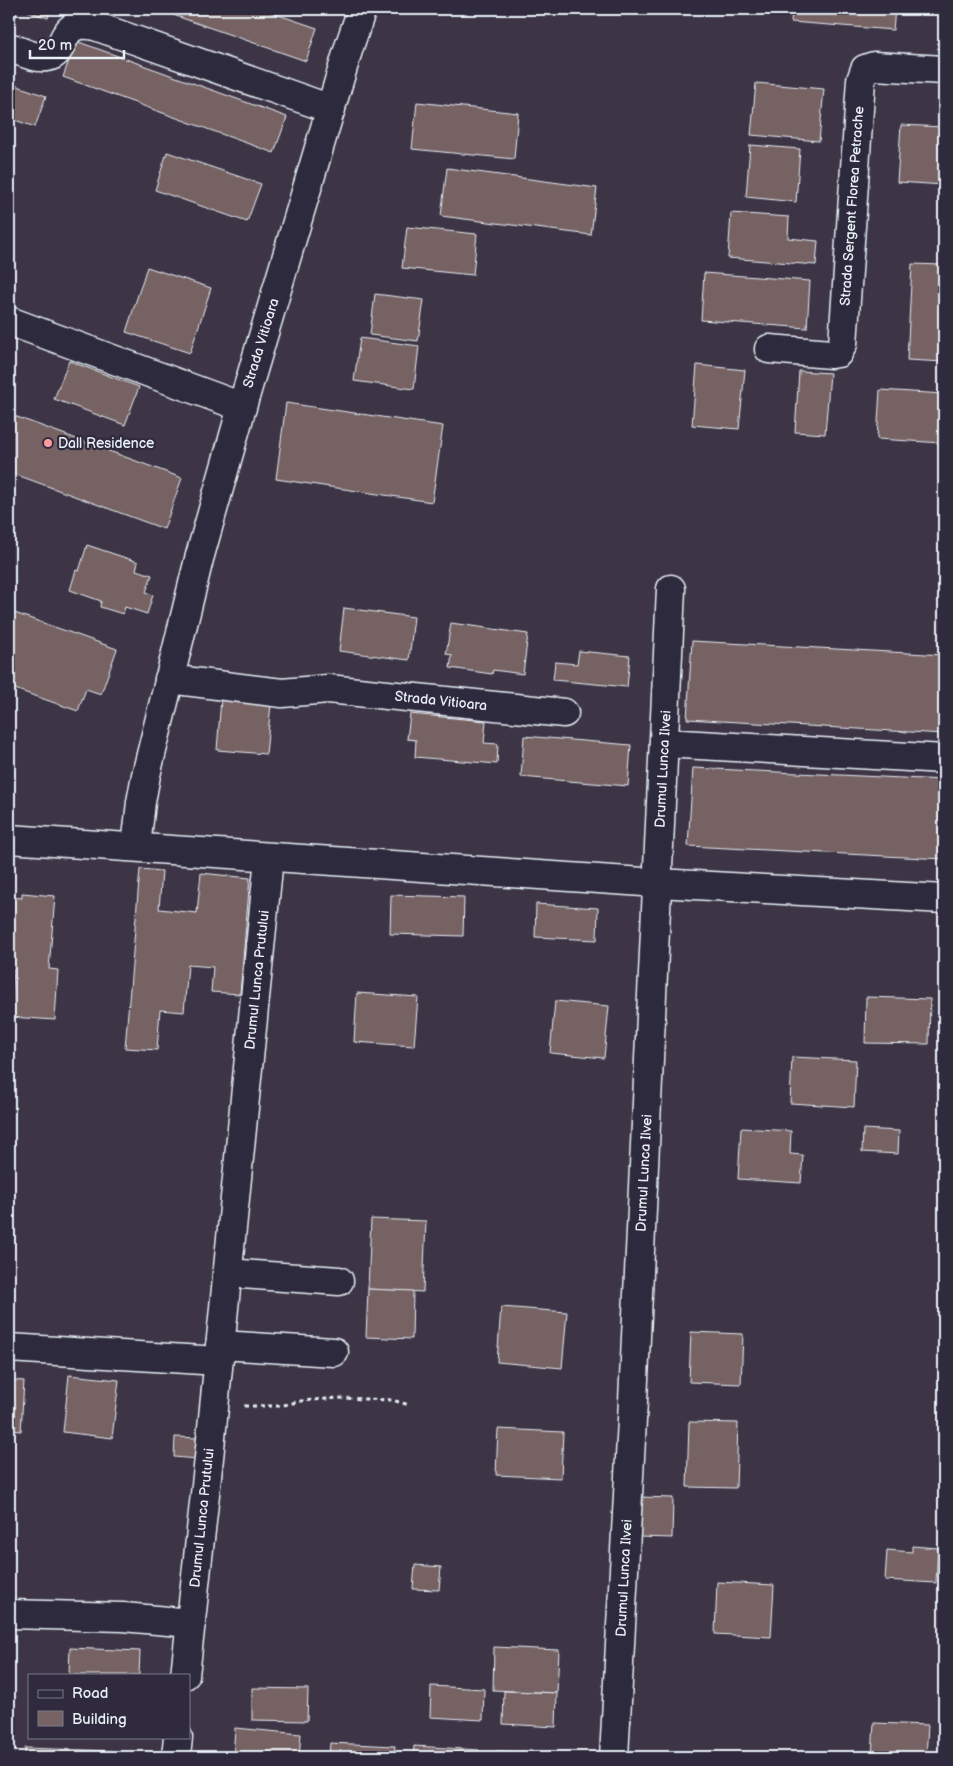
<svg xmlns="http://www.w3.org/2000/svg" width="953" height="1766" viewBox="0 0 953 1766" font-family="'Balsamiq Sans',sans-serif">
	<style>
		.building { fill: #776264; stroke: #e8f1f8 }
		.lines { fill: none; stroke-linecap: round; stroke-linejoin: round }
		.minor-casing { stroke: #e8f1f8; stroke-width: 31 }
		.path { stroke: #e8f1f8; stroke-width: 3; stroke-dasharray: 4 4; stroke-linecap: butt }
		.minor { stroke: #2f2a3d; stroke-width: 28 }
		.poi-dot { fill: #ff9aa2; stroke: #2f2a3d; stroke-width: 2 }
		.labels { text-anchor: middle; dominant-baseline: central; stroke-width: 4.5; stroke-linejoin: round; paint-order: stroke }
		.street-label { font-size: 14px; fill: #e8f1f8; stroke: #2f2a3d }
		.poi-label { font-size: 14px; fill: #e8f1f8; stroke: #2f2a3d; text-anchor: start }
	</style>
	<rect width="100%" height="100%" fill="#3d3545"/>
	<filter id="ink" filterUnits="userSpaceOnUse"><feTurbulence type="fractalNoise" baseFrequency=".02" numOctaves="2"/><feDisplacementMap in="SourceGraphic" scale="10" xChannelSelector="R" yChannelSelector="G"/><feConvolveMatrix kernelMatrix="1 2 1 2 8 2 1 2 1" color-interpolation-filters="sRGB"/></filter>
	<g filter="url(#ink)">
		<!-- building -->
		<g class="building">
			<polygon points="9,9 18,9 13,25 9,24"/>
			<polygon points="22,9 51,9 48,18"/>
			<polygon points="156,9 261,9 317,28 306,61"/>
			<polygon points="792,9 895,9 893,30 791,22"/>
			<polygon points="76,41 287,117 274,153 63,77"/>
			<polygon points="9,83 46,96 35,127 9,118"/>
			<polygon points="756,83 824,89 819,141 751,135"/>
			<polygon points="417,102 518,113 514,159 412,149"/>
			<polygon points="901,125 944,127 944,185 897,182"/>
			<polygon points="750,145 800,149 796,202 746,197"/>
			<polygon points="167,152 261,184 247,222 155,190"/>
			<polygon points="447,168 597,188 591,235 441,216"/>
			<polygon points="731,213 789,217 788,238 818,241 816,265 728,258"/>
			<polygon points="407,227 477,234 473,275 402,268"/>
			<polygon points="912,264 944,265 944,362 907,360"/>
			<polygon points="147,267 211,288 190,353 126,332"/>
			<polygon points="704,273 810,281 807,328 701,320"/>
			<polygon points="375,294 424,300 418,341 370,335"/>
			<polygon points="360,338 419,346 414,389 354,381"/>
			<polygon points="69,361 139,387 125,425 54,399"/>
			<polygon points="697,365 745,370 739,429 692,425"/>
			<polygon points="799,371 830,373 825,434 795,432"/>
			<polygon points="880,390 944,394 943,443 877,439"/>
			<polygon points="286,403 443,426 432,502 276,479"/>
			<polygon points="9,414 182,478 164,529 9,472"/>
			<polygon points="87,545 138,562 136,570 152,575 146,592 153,595 147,614 125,607 123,614 100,607 101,601 70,590 76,570 79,571"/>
			<polygon points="344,608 414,617 409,660 339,651"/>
			<polygon points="9,611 117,649 101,694 86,689 78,711 9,687"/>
			<polygon points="451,623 528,634 523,674 493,670 492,674 450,668 452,655 446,654"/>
			<polygon points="692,641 944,655 944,734 687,719"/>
			<polygon points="579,651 630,656 627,687 553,680 555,662 577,664"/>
			<polygon points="221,699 271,704 266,754 217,750"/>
			<polygon points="410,714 486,721 484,743 498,744 497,764 415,757 416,740 407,739"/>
			<polygon points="524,736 631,745 628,786 521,777"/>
			<polygon points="693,768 944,780 944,859 688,846"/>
			<polygon points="140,869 162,871 159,909 197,913 201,873 250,878 240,994 211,992 213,967 188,965 184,1012 160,1010 157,1050 125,1048"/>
			<polygon points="22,893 55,896 49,969 58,970 55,1020 10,1017 14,970 9,969 9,897 22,898"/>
			<polygon points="391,895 464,897 463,936 390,934"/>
			<polygon points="536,904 598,908 597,940 535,937"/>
			<polygon points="357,993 418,997 414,1046 354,1042"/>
			<polygon points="866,997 930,999 929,1044 865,1043"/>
			<polygon points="555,1001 609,1006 604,1058 550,1053"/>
			<polygon points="792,1057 856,1060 854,1107 790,1103"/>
			<polygon points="741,1128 791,1131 790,1154 803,1155 801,1183 738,1179"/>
			<polygon points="863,1129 899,1131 898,1154 862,1152"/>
			<polygon points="371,1219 426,1221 423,1292 368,1289"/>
			<polygon points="368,1289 413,1291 412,1339 366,1337"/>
			<polygon points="501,1307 567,1312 562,1368 497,1362"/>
			<polygon points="691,1332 743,1334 741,1384 689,1382"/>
			<polygon points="69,1375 119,1380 112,1438 63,1432"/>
			<polygon points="9,1380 24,1381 21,1431 9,1430"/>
			<polygon points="689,1422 738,1423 736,1488 687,1487"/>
			<polygon points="498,1429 563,1432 561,1478 496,1475"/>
			<polygon points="175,1437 198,1438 197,1459 174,1457"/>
			<polygon points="639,1497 673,1498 672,1538 638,1537"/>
			<polygon points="912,1546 938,1548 936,1583 885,1580 887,1550 912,1552"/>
			<polygon points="415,1565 441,1567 439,1590 413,1589"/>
			<polygon points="717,1582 774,1585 771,1637 715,1634"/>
			<polygon points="494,1647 559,1650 557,1693 493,1690"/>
			<polygon points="70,1648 140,1651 139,1675 69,1675"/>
			<polygon points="431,1686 484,1689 483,1720 430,1717"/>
			<polygon points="252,1688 308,1689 307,1721 252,1720"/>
			<polygon points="504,1691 557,1693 556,1727 503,1724"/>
			<polygon points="874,1723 928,1725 926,1757 872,1757"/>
			<polygon points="235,1728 301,1734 299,1757 233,1757"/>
			<polygon points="330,1743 395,1746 394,1757 329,1757"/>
			<polygon points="414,1746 479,1750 478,1757 413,1757"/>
			<polygon points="25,1748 112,1751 111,1757 25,1757"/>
			<polygon points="496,1751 561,1754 561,1757 496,1757"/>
		</g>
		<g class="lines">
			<!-- minor casing -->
			<g class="minor-casing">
				<g id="minor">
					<path d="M9 47C20 51 35 59 47 57 70 53 55 18 95 26L331 109"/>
					<polyline points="9,321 242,407"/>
					<polyline points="769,349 831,354 838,353 843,344 861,80 865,69 874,66 944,70"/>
					<polyline points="169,679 282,693 328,689 564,713"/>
					<polyline points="664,743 944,759"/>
					<polyline points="9,839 658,883 944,899"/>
					<polyline points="136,847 141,802 146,775 199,559 242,407 349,47 362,9"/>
					<polyline points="227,1273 339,1281"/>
					<polyline points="220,1345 334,1352"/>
					<polyline points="9,1348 218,1361"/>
					<polyline points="9,1614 123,1617 191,1623"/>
					<polyline points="185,1675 209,1458 269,858"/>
					<polyline points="176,1757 178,1737"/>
					<polyline points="614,1757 633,1401 671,589"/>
				</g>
			</g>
			<!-- path -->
			<polyline class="path" points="244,1406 280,1406 301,1401 339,1398 392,1400 409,1405"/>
			<!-- minor -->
			<use href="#minor" class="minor"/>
		</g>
	</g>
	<!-- markers -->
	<circle class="poi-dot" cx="48" cy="443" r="5"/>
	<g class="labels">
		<!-- street labels -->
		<g class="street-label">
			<text transform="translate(852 206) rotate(-86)">Strada Sergent Florea Petrache</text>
			<text transform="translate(261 343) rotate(-73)">Strada Vitioara</text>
			<text transform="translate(441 701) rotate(6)">Strada Vitioara</text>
			<text transform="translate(663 769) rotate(-87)">Drumul Lunca Ilvei</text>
			<text transform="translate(257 980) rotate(-84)">Drumul Lunca Prutului</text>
			<text transform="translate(644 1173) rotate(-87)">Drumul Lunca Ilvei</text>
			<text transform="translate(202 1518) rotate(-84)">Drumul Lunca Prutului</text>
			<text transform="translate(624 1578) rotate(-87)">Drumul Lunca Ilvei</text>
		</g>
		<!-- poi labels -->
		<g class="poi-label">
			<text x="58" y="443">Dall Residence</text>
		</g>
	</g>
	<!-- margin -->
	<rect width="953" height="1766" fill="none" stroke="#2f2a3d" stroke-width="30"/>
	<rect x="15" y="15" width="923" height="1736" fill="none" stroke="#e8f1f8" stroke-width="2" filter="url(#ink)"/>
	<!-- legend -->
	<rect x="28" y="1674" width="162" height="65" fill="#2f2a3d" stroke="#797a88"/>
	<rect x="38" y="1690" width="25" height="8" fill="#2f2a3d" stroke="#797a88"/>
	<text x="72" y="1698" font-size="15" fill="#e8f1f8">Road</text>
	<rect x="38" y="1711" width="25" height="15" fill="#776264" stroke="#797a88"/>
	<text x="72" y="1724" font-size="15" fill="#e8f1f8">Building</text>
	<!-- scale -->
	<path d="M30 50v8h94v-8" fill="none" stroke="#e8f1f8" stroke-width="2.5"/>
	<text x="38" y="50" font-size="15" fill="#e8f1f8" stroke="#2f2a3d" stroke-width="4" paint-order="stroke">20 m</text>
</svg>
